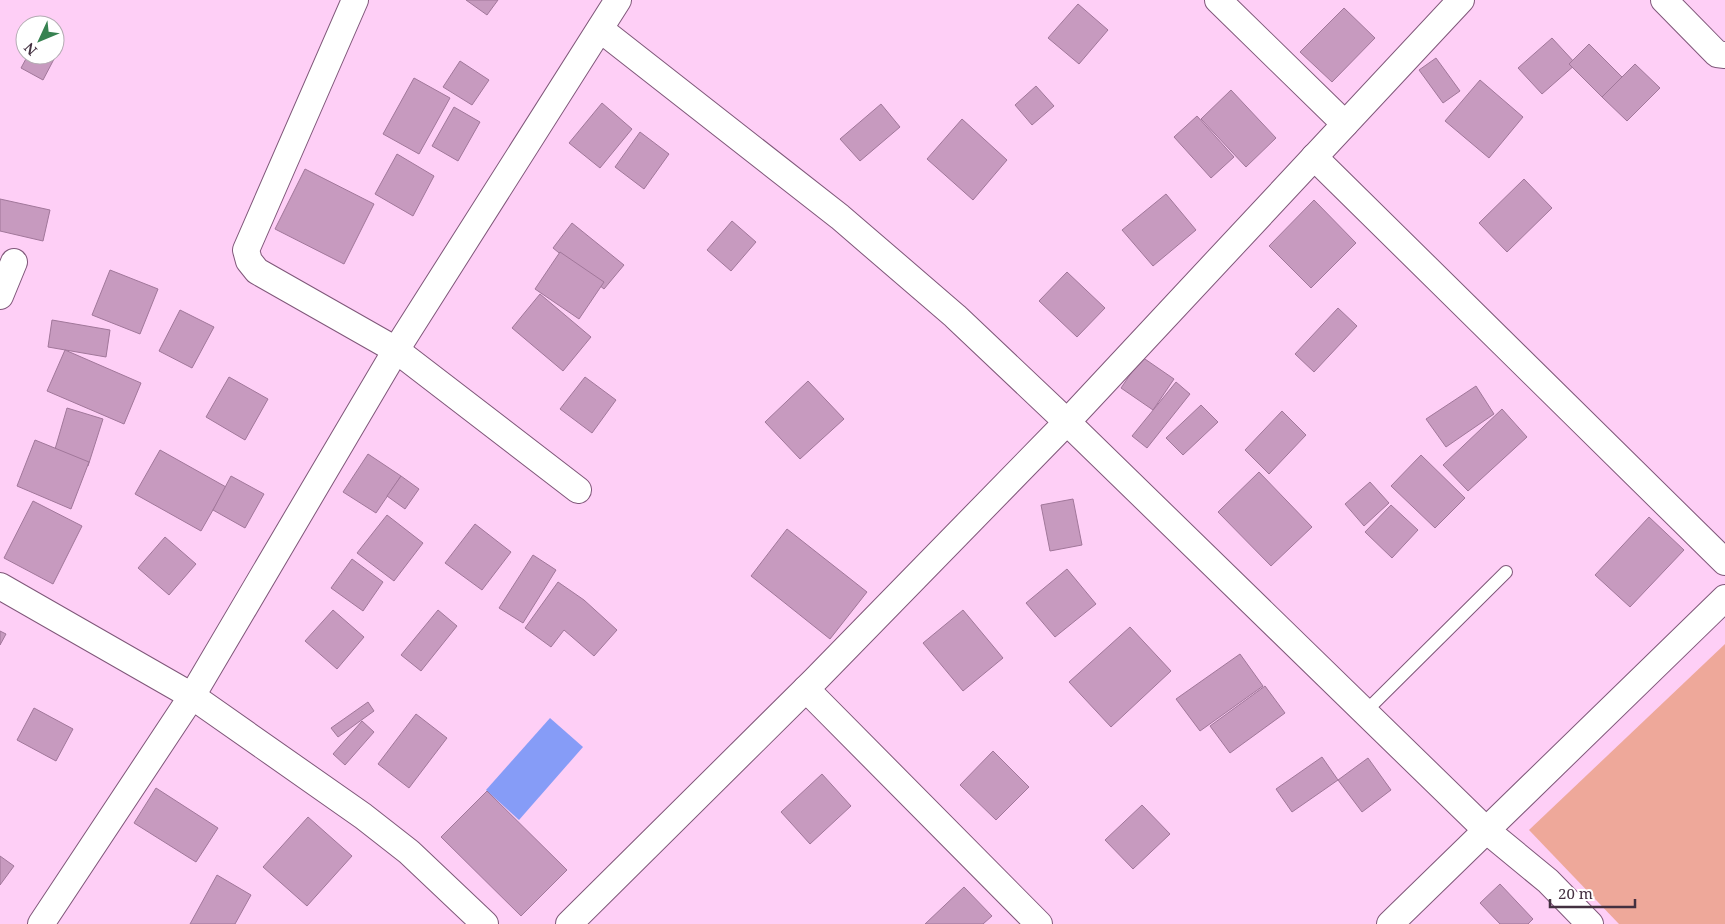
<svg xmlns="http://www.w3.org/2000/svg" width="1725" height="924" viewBox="0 0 1725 924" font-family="'Noto Serif',serif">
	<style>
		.green { fill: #eea89a }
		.water { fill: #869cf7 }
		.building { fill: #c79abf; stroke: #a1779a }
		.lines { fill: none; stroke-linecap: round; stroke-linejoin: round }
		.lane-casing { stroke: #7f5779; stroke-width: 14 }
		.street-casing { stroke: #7f5779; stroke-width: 28 }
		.lane { stroke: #fff; stroke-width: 12 }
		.street { stroke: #fff; stroke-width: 26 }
	</style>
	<rect width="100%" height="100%" fill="#fecff6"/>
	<!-- green -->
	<polygon class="green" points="1725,644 1725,924 1619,924 1529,830"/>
	<!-- water -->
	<polygon class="water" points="550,718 583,747 519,820 486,790"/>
	<!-- building -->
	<g class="building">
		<polygon points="466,0 498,0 487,15"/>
		<polygon points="1078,4 1108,30 1079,64 1048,38"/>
		<polygon points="1344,8 1375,38 1332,82 1300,52"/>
		<polygon points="55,38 63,42 43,80 21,68 28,55 55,55"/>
		<polygon points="1552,38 1576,64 1542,94 1518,68"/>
		<polygon points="1589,44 1622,77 1602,97 1569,64"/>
		<polygon points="1436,58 1460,91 1443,103 1419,70"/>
		<polygon points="460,61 489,80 472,105 443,87"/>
		<polygon points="1635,64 1660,88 1627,121 1602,97"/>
		<polygon points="414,78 450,98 419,154 383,134"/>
		<polygon points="1480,80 1523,117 1489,158 1445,121"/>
		<polygon points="1036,86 1054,106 1032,125 1015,105"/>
		<polygon points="1231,90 1276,138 1246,167 1201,119"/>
		<polygon points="602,103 632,129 600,168 569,143"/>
		<polygon points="881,104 900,127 860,161 840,139"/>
		<polygon points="454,107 480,122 458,161 432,146"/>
		<polygon points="1197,116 1234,157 1211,178 1174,137"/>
		<polygon points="962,119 1007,160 973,200 927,159"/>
		<polygon points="640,132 669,154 644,189 615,167"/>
		<polygon points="397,154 434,176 413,216 375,194"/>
		<polygon points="305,169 374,204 344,264 275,229"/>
		<polygon points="1524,179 1552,208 1507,252 1479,223"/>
		<polygon points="1166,194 1196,230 1153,266 1122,230"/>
		<polygon points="0,199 50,210 43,241 0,231"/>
		<polygon points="1314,200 1356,243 1311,288 1269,246"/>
		<polygon points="732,221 756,242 731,271 707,250"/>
		<polygon points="572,223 624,265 604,289 553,248"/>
		<polygon points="560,252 604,282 579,319 535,289"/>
		<polygon points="110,270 158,289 140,334 92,315"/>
		<polygon points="1067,272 1105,308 1077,337 1039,301"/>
		<polygon points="540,294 591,337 563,371 512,328"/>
		<polygon points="1338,308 1357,326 1314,372 1295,354"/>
		<polygon points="180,310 214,327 192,368 159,351"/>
		<polygon points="52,320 110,330 106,357 48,347"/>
		<polygon points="65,350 141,383 124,424 47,391"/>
		<polygon points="1142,357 1174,379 1153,410 1121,388"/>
		<polygon points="229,377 268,399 245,440 206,417"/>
		<polygon points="585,377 616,400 592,433 560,409"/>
		<polygon points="808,381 844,419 800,459 765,422"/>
		<polygon points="1176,382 1190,394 1147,448 1132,436"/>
		<polygon points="1476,386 1494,414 1446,447 1426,419"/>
		<polygon points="1201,405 1218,422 1183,455 1166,438"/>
		<polygon points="67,408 103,419 88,466 53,456"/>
		<polygon points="1502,409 1527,437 1468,491 1443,465"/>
		<polygon points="1282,411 1306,435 1269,474 1245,450"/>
		<polygon points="35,440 89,462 71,509 17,486"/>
		<polygon points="160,450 226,487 201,531 135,494"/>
		<polygon points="368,454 401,476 376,513 343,492"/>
		<polygon points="1421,455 1465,498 1435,528 1391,486"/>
		<polygon points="1259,472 1312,527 1271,566 1218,512"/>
		<polygon points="231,476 264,494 245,528 213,510"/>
		<polygon points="401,476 419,489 405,509 387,496"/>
		<polygon points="1370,482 1389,503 1364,526 1345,504"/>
		<polygon points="1073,499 1082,545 1050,551 1041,505"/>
		<polygon points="33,501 82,526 53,584 4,558"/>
		<polygon points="1391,505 1418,530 1392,558 1365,532"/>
		<polygon points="387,515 423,543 394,581 357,553"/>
		<polygon points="1649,517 1684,550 1630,607 1595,575"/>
		<polygon points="475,524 511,552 482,590 445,563"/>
		<polygon points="787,529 867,592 830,639 751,576"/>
		<polygon points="165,537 196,564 169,595 138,568"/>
		<polygon points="533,555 556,570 523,623 499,608"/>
		<polygon points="352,559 383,582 363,611 331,588"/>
		<polygon points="1067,569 1096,604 1055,637 1026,603"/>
		<polygon points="558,582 584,600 617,630 594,656 564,630 551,647 525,628"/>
		<polygon points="333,610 364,637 337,669 305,641"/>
		<polygon points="438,610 457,626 421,671 401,655"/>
		<polygon points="963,610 1003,658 963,691 923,643"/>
		<polygon points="1130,627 1171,671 1111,727 1069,682"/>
		<polygon points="0,631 6,634 0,645"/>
		<polygon points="1240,654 1263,686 1200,731 1176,699"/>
		<polygon points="1265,686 1285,713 1230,753 1210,726"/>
		<polygon points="368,702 374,711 338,737 331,728"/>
		<polygon points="34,708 73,729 56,761 17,740"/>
		<polygon points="416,714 447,738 409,788 378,764"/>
		<polygon points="362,721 374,732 345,765 333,754"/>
		<polygon points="993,751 1029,787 996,820 960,785"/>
		<polygon points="1322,757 1338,780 1292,812 1276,789"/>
		<polygon points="1368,758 1391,790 1362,812 1338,780"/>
		<polygon points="822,774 851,806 810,844 781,812"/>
		<polygon points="156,788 218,828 196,862 134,823"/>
		<polygon points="487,791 567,870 521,916 441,837"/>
		<polygon points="1142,805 1170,834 1133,869 1105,840"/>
		<polygon points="308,817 352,856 307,906 263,867"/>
		<polygon points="0,856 14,866 0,885"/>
		<polygon points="217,875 251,895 235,924 190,924"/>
		<polygon points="1500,884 1533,919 1528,924 1500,924 1480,903"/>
		<polygon points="964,887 992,916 983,924 925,924"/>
	</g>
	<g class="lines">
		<!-- lane casing -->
		<g class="lane-casing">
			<polyline id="lane" points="1365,712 1506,572"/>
		</g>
		<!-- street casing -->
		<g class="street-casing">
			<g id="street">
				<polyline points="355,0 246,250 249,261 257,271 396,350 578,490"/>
				<polyline points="1218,0 1345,124"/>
				<polyline points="1664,0 1717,54 1725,55"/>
				<polyline points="600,29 840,217 955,316 1067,422 1486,830 1548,881 1590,924"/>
				<polyline points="1314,157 1725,562"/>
				<polyline points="0,296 14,262"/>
				<polyline points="0,586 192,696 363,816 409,852 485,924"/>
				<polyline points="806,689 1039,924"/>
				<polyline points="41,924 192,696 396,350 618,0"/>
				<polyline points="569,924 815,680 1067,422 1461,0"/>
				<polyline points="1390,924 1725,598"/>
			</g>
		</g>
		<!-- lane -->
		<use href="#lane" class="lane"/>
		<!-- street -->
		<use href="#street" class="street"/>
	</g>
	<!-- north arrow -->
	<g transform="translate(40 40) rotate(226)"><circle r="24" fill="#ffffff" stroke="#b4acb3"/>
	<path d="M0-4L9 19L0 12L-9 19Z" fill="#378251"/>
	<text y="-8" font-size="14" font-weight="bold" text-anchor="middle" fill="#433040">N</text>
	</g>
	<!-- scale -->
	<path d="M1550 899v8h85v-8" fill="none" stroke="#433040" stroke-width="2.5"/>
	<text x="1558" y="899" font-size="15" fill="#433040" stroke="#ffffff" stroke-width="4" paint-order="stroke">20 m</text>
</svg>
